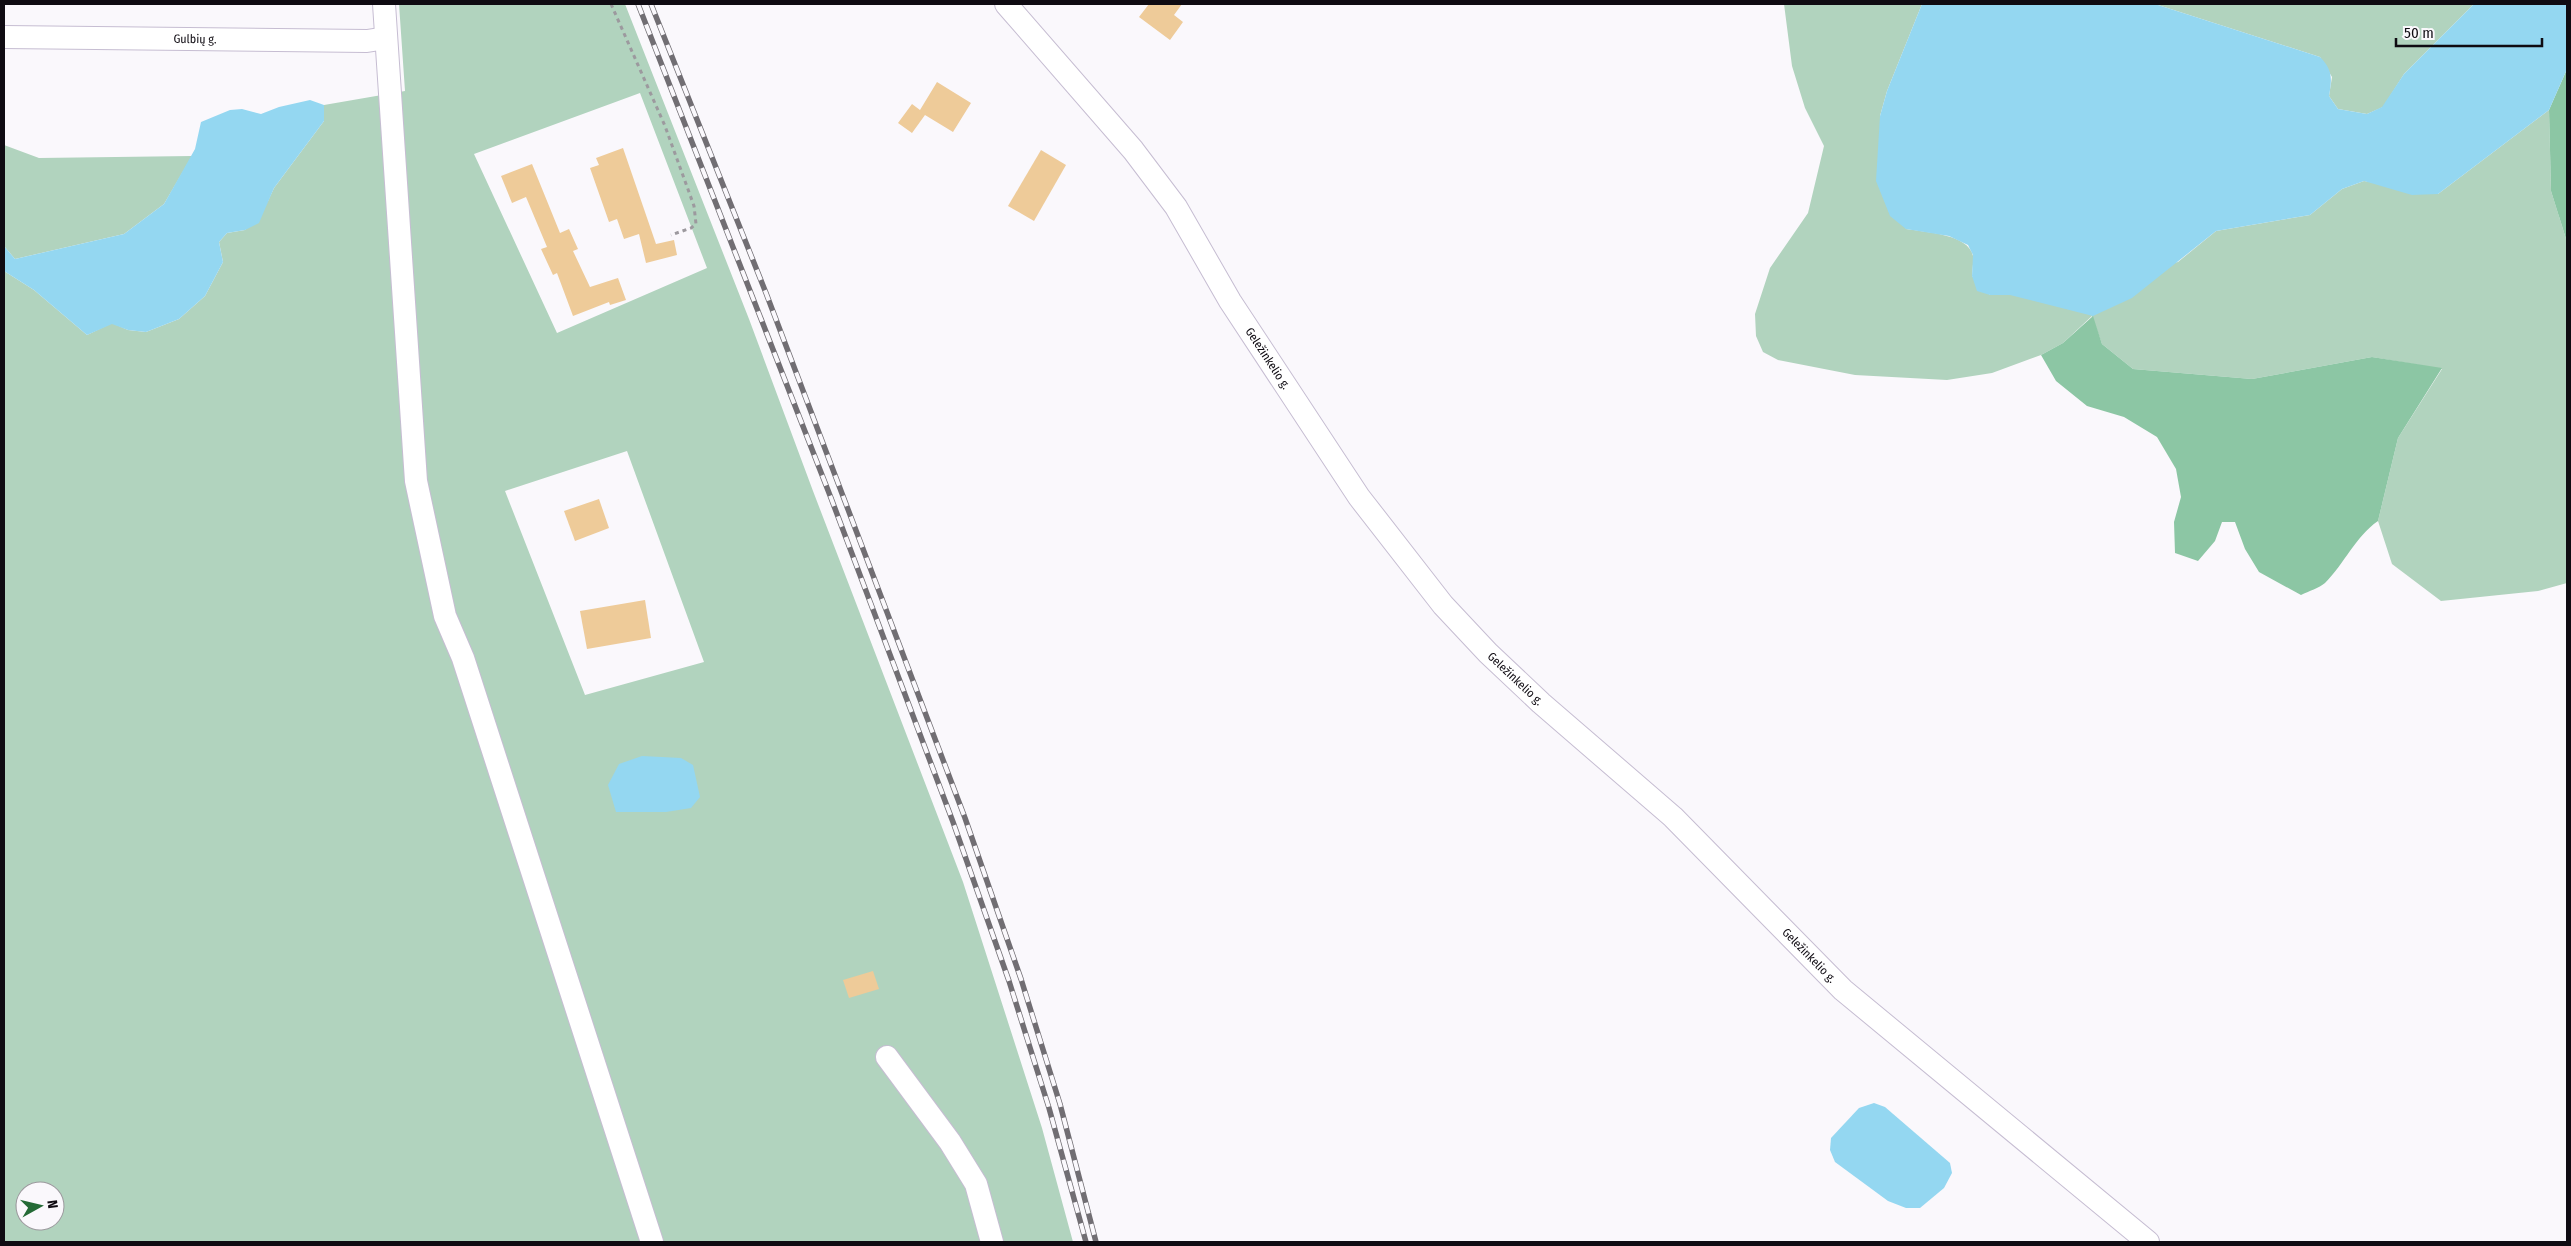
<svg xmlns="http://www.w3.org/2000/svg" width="2571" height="1246" viewBox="0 0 2571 1246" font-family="'Fira Sans Condensed',sans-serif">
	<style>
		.green { fill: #b1d3be; fill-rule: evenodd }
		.forest { fill: #8cc6a4 }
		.water { fill: #94d7f1 }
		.building { fill: #eecb99 }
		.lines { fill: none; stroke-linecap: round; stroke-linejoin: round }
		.minor-casing { stroke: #c6bdd2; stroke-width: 24 }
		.path { stroke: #9c999e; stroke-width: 3; stroke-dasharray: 4 4; stroke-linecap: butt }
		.minor { stroke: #fff; stroke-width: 22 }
		.rail-casing { stroke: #716e73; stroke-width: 5.5 }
		.rail { stroke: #faf8fc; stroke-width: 4; stroke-dasharray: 11; stroke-linecap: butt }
		.labels { text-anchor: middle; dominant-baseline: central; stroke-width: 4; stroke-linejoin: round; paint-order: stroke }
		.street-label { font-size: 12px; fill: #0f0b12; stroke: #faf8fc }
	</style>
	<rect width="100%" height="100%" fill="#faf8fc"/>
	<!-- green -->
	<g class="green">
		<path d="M399 4H625L749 319 813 491 963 882 1042 1128 1073 1242H4V271L34 290 87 335 112 323 128 330 146 332 179 319 205 296 223 262 219 242 227 233 245 230 268 201 274 188 324 121V105L405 91ZM640 93 707 268 557 333 474 154ZM627 451 704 662 585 695 505 491ZM25 1191H55V1221H25Z"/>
		<path d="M1784 4H1922L1887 91 1880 116 1906 229C1924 232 1969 234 1973 256 1974 262 1972 270 1972 276L1990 295H2010L2178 262 2216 231 2310 215 2342 189 2364 181 2438 194 2549 110 2551 191 2567 242V583L2538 591 2441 601 2392 564 2378 521 2398 438 2442 369 2372 357 2252 379 2133 369 2102 344 2092 316 2063 343 2041 355 1992 373 1947 380 1855 375 1778 360 1763 352 1756 336 1755 314 1770 268 1808 213 1824 146 1805 108 1792 66Z"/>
		<polygon points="2155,4 2474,4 2404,74 2383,107 2367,114 2338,109 2329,96 2332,77 2320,57"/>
		<polygon points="4,145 39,158 192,156 164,204 124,234 15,259 4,246"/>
	</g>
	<!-- forest -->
	<g class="forest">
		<polygon points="2567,69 2567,242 2551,191 2549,110"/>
		<path d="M2093 316 2102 344 2133 369 2252 379 2372 357 2442 368 2398 438 2378 521C2355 537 2345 563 2325 583 2319 588 2309 591 2301 595L2259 572 2245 549 2235 522H2222L2215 541 2198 561 2175 553 2174 522 2181 497 2176 469 2157 437 2124 417 2087 406 2056 381 2041 355 2063 343Z"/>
	</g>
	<!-- water -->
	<g class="water">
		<path d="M1922 4H2155L2320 57C2333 70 2332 79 2329 96L2338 109 2367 114 2382 107 2404 74 2474 4H2567V69L2549 110 2438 194 2412 195 2364 181 2342 189 2310 215 2216 231 2132 298 2093 316 2010 295H1990L1977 291 1972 276 1973 255 1968 245 1949 236 1906 229 1890 216 1876 181 1880 116 1887 91Z"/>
		<polygon points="310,100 324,105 324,121 274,188 259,223 245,230 227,233 219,242 223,262 205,296 179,319 146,332 128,330 112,324 87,335 34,290 4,271 4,246 15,259 124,234 164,204 195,149 201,122 230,110 242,109 261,114 279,107"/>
		<polygon points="642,756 681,758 693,765 700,797 691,808 666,812 616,812 608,785 619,764"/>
		<polygon points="1874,1103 1885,1107 1950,1163 1952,1173 1944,1188 1920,1208 1906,1208 1888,1201 1835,1162 1830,1150 1831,1138 1859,1108"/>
	</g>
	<!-- building -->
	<g class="building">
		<polygon points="1149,4 1182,4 1174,15 1183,22 1170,40 1139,17"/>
		<polygon points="937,82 971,103 953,132 925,115 912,133 898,123 912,104 920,110"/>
		<polygon points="623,148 656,244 674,240 677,255 646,263 639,234 624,239 617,219 609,222 590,168 599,165 596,158"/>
		<polygon points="1041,150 1066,165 1034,221 1008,206"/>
		<polygon points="532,164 560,233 569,229 578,249 573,251 590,287 618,278 626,300 610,305 609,302 573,316 557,273 553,275 541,249 547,247 526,197 512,203 501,176"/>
		<polygon points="599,499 609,528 575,541 564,511"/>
		<polygon points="645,600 651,638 587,649 580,611"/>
		<polygon points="873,971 879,989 849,998 843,980"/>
	</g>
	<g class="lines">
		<!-- minor casing -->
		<g class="minor-casing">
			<g id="minor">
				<polyline points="384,4 416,481 445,616 463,658 652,1242"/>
				<path id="s1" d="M1006 4 1133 150 1176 207 1230 301 1359 497 1443 605 1488 653 1541 703 1673 817 1843 990 2148 1242"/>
				<path id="s2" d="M4 37 367 41 386 38"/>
				<polyline points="887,1057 950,1142 976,1184 992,1242"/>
			</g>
		</g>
		<!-- path -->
		<polyline class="path" points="611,4 665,126 694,206 696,224 691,228 671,235"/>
		<!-- minor -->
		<use href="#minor" class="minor"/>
		<!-- rail casing -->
		<g class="rail-casing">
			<g id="rail">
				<polyline points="638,4 831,498 953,822 1009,981 1049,1108 1086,1242"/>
				<polyline points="651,4 766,293 965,818 1021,979 1060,1104 1096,1242"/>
			</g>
		</g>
		<!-- rail -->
		<use href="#rail" class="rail"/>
	</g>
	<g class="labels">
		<!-- street labels -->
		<g class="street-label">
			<text stroke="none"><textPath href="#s2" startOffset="191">Gulbių g.</textPath></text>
			<text stroke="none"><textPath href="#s1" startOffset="442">Geležinkelio g.</textPath></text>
			<text stroke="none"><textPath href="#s1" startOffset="848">Geležinkelio g.</textPath></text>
			<text stroke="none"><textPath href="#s1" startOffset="1252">Geležinkelio g.</textPath></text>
		</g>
	</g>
	<!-- border -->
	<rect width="2571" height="1246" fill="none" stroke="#0f0b12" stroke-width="10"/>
	<!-- north arrow -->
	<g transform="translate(40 1206) rotate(82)"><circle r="24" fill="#faf8fc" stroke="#9c999e"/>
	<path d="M0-4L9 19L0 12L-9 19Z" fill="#246a36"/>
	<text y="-8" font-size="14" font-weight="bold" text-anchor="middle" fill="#0f0b12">N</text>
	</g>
	<!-- scale -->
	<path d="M2396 38v8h146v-8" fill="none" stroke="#0f0b12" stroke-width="2.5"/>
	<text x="2404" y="38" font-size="15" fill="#0f0b12" stroke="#faf8fc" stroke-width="4" paint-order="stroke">50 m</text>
</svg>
